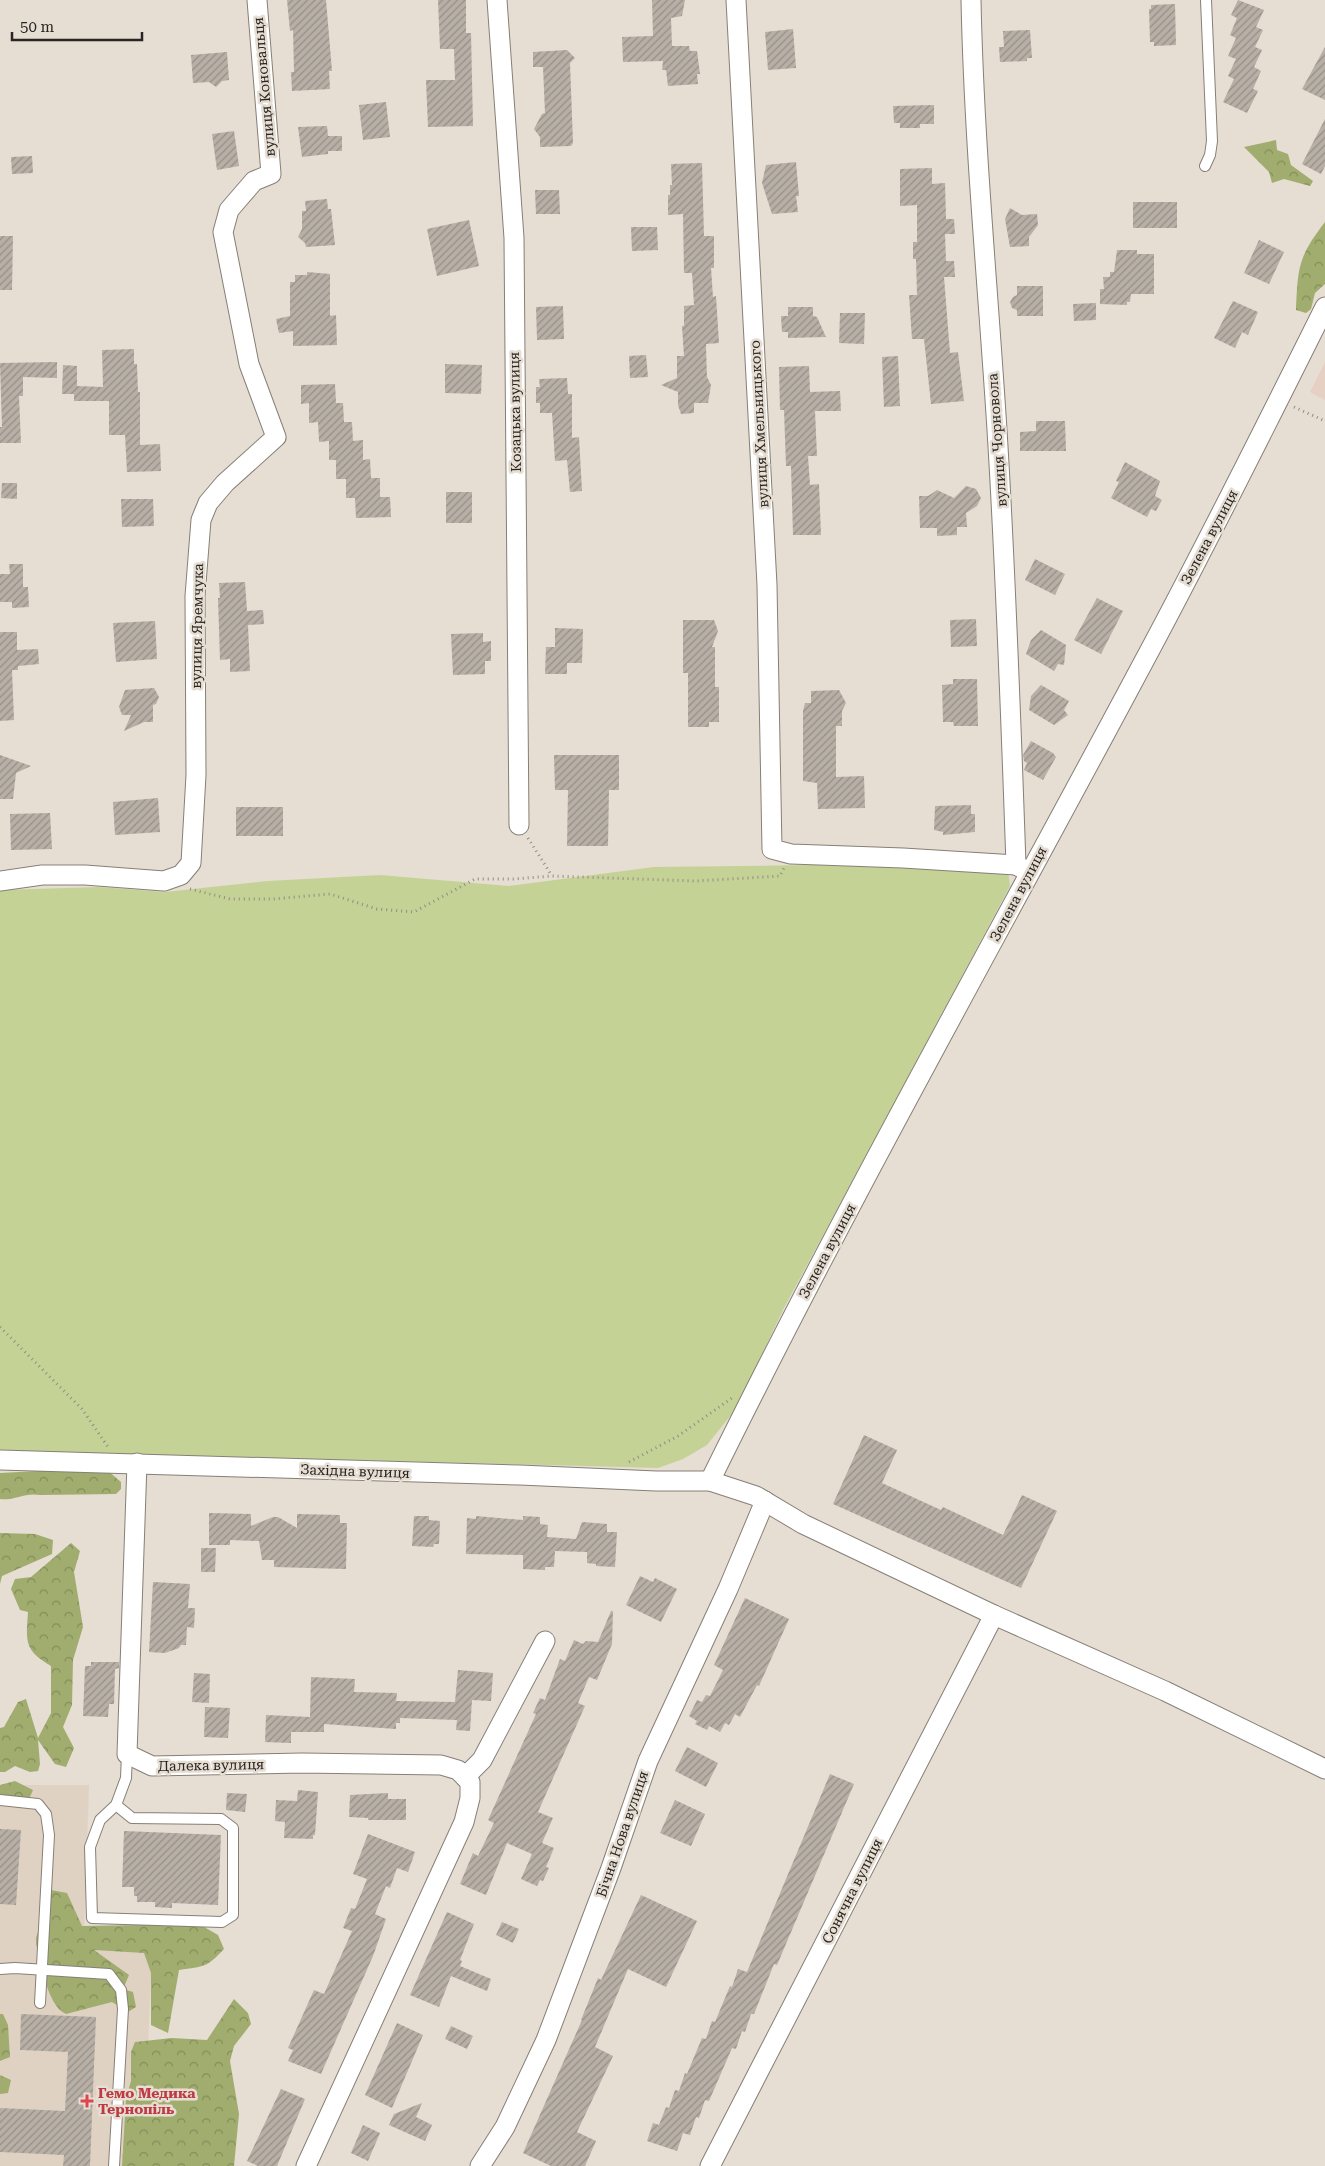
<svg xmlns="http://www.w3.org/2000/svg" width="1325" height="2166" viewBox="0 0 1325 2166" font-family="'Roboto Serif',serif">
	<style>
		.industrial { fill: #e6d0c3 }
		.built { fill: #e0d2c2 }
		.green { fill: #c5d296 }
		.forest { fill: url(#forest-crowns) }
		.building { fill: url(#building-hatch) }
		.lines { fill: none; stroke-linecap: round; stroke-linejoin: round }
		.lane-casing { stroke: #867f76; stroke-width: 12 }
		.street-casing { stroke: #867f76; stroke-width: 21 }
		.path { stroke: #938c85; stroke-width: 3; stroke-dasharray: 1 4; stroke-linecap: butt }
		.lane { stroke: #fff; stroke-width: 10 }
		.street { stroke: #fff; stroke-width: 19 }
		.health-dot { fill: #e0444e; stroke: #e6ddd3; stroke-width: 2 }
		.labels { text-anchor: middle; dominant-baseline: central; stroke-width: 5; stroke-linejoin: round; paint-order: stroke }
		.street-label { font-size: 14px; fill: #282522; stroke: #e6ddd3 }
		.health-label { font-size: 14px; font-weight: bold; fill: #be3a42; stroke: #e6ddd3; text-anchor: start }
	</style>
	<defs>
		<pattern id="forest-crowns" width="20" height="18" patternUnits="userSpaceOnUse" patternTransform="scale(1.25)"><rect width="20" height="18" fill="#a0ad6e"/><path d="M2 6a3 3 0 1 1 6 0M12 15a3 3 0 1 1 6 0" fill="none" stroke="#828d5a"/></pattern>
		<pattern id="building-hatch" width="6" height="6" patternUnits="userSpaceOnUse" patternTransform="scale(1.25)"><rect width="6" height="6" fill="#b8b0a6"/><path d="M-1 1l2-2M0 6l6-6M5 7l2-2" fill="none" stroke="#968f87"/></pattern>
	</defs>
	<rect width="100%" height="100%" fill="#e6ddd3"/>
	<!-- industrial -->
	<polygon class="industrial" points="1325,362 1325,400 1310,392"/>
	<!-- built -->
	<polygon class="built" points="0,1785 89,1785 84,1937 153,1943 142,2166 0,2166"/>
	<!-- green -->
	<polygon class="green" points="814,865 1008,870 1010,886 784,1308 735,1410 707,1445 683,1459 658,1468 0,1451 0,890 99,887 165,892 268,881 380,875 509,886 654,867"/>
	<!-- forest -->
	<g class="forest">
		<polygon points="1276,140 1277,150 1288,154 1291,165 1313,181 1310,186 1284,179 1272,183 1269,172 1244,147"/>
		<path d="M1325 222V284L1315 293 1311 309 1306 313 1296 310C1298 267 1298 257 1325 222Z"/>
		<path d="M95 1468 107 1470 121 1482V1489L116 1494 40 1495C25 1492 14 1501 0 1499V1473Z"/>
		<polygon points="0,1533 35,1534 53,1540 52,1554 2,1576 0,1584"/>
		<path d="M71 1543 80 1551 74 1572 83 1627 73 1660 72 1705 63 1727 74 1748 66 1767 55 1764 38 1740 40 1764 38 1771 30 1772 15 1766 5 1772H0V1728L4 1727 18 1702 26 1699 38 1738 51 1713V1666C24 1650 26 1642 28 1612L20 1610 11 1589 15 1579 31 1577Z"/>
		<polygon points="15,1781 33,1790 29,1799 0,1805 0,1785"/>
		<path d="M51 1890 67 1893 82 1926 199 1924 218 1935 224 1949C206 1968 205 1966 179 1970L168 2033 151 2025V1973L144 1953 94 1950 129 1975 123 1989 133 1992 136 2007 128 2012 112 2002 66 2014C47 2006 41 1962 36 1944V1938Z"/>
		<polygon points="234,1999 248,2013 251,2024 234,2046 230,2061 239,2114 234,2166 122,2166 126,2098 131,2081 131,2052 135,2042 172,2038 207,2040"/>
		<polygon points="0,2014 3,2014 8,2025 10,2057 0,2061"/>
		<polygon points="0,2075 11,2080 8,2093 0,2094"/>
	</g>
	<!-- building -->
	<g class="building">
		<polygon points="287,0 326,0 332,71 329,71 330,89 292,91 291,72 294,72 293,30 290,31"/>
		<polygon points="438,0 466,0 466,33 471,33 473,126 428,127 426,80 455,80 454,49 440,49"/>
		<polygon points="652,0 685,0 682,16 671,18 672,46 689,46 690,51 697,51 700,74 697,74 698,84 668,86 666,70 662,70 663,61 623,62 622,37 653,36"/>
		<polygon points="1238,0 1264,10 1256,27 1263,30 1255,47 1262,50 1254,67 1261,71 1253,89 1258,91 1247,113 1223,102 1234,79 1228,76 1236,59 1228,56 1236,38 1230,35 1237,18 1231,15"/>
		<polygon points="1175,4 1176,45 1154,46 1154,42 1150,42 1149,9 1151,9 1151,5"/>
		<polygon points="793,29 796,68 768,70 765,32"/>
		<polygon points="1030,30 1032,58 1027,58 1027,61 1000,62 999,47 1004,47 1003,31"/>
		<polygon points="1325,47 1325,100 1302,89"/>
		<polygon points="567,50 575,58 570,63 573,143 571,146 540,147 540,137 534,129 542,114 545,113 543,67 533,67 533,52"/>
		<polygon points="227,52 229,80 222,81 216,87 209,82 193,83 191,55"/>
		<polygon points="386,102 390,137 363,140 359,105"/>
		<polygon points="934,105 934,124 920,124 920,128 900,128 900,123 894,123 893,106"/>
		<polygon points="1325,119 1325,166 1321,174 1302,164"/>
		<polygon points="327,126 328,136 342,136 342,151 328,151 328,154 319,155 302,157 298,127"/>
		<polygon points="234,131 239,166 217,170 212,134"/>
		<polygon points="32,156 33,173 12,174 11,157"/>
		<polygon points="796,162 799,196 796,196 798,212 772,214 762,183 766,165"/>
		<polygon points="702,163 704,236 714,236 714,268 711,268 713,297 716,296 719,343 706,344 706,347 707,377 711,385 708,403 694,403 694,413 681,414 678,405 678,392 661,385 677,378 677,356 684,356 682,326 684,326 684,306 694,305 692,273 684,273 683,214 668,215 668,195 670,195 670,185 672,185 671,164"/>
		<polygon points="932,168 932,184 945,183 946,219 954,219 955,234 945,234 946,261 954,261 955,277 944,277 950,353 958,352 964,401 931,404 924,339 912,339 909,295 917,295 916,259 913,259 913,242 917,242 917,205 900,206 900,169"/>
		<polygon points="535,190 559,190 560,214 536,214"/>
		<polygon points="327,199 328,209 331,209 335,245 306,247 305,243 298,237 302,229 302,211 306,211 305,201"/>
		<rect x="1133" y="202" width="44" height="26"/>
		<polygon points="1010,208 1022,215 1037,214 1038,225 1029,237 1029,246 1010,247 1005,219"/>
		<polygon points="469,220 479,266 437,276 427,229"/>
		<polygon points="631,227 657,227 658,250 632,251"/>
		<polygon points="0,236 13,236 12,290 0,290"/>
		<polygon points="1259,240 1284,252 1269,284 1244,273"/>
		<polygon points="1117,250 1137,250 1137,254 1154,254 1154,294 1131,294 1130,302 1127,302 1127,305 1100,304 1100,289 1104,289 1103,277 1110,277 1110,272 1114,272"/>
		<polygon points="307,272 330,274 330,316 336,315 337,345 293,346 293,331 279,333 276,319 290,316 290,282 295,282 295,275 307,275"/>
		<polygon points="1017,286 1043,286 1043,316 1017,316 1017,310 1012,308 1010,302 1013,297 1017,295"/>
		<polygon points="1233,301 1258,312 1248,335 1242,332 1235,348 1214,338"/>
		<polygon points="1096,303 1096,320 1074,321 1073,304"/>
		<polygon points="563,306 564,339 537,340 536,307"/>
		<polygon points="788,307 813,307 813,316 817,317 826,337 788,338 788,332 782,332 781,316 788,316"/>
		<polygon points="840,313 865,313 864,344 839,343"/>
		<polygon points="134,349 134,364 137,364 138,392 140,392 140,445 160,444 161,471 127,472 125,435 109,435 109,401 74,401 74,394 62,394 63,365 77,366 77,386 103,387 102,350"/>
		<polygon points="646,355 648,377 630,378 629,356"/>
		<polygon points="898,356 900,406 884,407 882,357"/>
		<polygon points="57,362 57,378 23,377 23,396 19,396 21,443 0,443 0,427 2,427 0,363"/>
		<polygon points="445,364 482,365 481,394 445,393"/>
		<polygon points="809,366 810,392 840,391 841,411 815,411 817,456 808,456 810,485 819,484 821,535 793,535 791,466 786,466 784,410 780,410 779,367"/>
		<polygon points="567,378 568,394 572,394 572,438 579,437 582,491 570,492 567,460 555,461 552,413 540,413 540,403 536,403 536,387 540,387 539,379"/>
		<polygon points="335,384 336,403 343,403 344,422 352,422 353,441 363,440 363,460 370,459 371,478 380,478 380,497 390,497 391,517 356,518 355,498 346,498 346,479 336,479 336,460 329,460 329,441 319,442 318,422 309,423 309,403 301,404 301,385"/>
		<polygon points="1036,421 1065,421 1066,451 1020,451 1020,432 1036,431"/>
		<polygon points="1125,462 1160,481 1155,496 1162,500 1156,511 1151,509 1147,517 1111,498 1119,482 1116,481"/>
		<polygon points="2,483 17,483 17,499 1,498"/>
		<polygon points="966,486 976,489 981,498 977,506 966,513 967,527 957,527 957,535 937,536 937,528 920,528 919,496 928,496 937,490 954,498"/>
		<rect x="446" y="492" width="26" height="31"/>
		<polygon points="121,499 153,499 154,526 122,527"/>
		<polygon points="1035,559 1065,574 1055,595 1025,580"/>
		<polygon points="9,564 23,564 23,587 28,587 29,607 12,608 12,602 0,602 0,574 10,574"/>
		<polygon points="245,582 247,611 263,610 264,624 248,625 250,671 230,672 230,659 220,660 218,598 220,598 219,583"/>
		<polygon points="1097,598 1123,611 1101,654 1074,640"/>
		<polygon points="976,619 977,646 951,647 950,620"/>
		<polygon points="683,620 714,620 718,631 712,647 715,647 715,687 719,687 719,722 709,722 709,727 688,727 688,673 683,673"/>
		<polygon points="155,621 157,659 116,662 113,623"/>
		<polygon points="555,628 583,629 582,663 567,663 567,674 545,674 546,647 555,647"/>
		<polygon points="1041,630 1066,645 1064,665 1058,664 1054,671 1026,654 1031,640"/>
		<polygon points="0,632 17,632 17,650 38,649 39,664 18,666 18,670 0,670"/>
		<polygon points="483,633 483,642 491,641 491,661 485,661 485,674 453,675 451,634"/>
		<polygon points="0,670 12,670 14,720 0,721"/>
		<polygon points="953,679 977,679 978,726 954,726 953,722 943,722 942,685 953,684"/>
		<polygon points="1041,685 1069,701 1064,710 1068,715 1054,725 1029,710 1031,696"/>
		<polygon points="154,688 159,697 156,704 153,705 153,722 144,722 124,731 131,715 122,715 119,707 125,690"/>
		<polygon points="839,690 846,703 842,711 842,726 836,726 836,777 864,776 865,808 818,809 817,783 803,781 803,711 805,703 811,703 811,691"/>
		<polygon points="1031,741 1053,753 1056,757 1043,780 1024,770 1027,763 1024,761 1023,755"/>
		<polygon points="0,755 31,766 16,773 13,799 0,799"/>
		<polygon points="554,755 619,755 619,790 609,790 608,846 567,846 568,790 555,790"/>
		<polygon points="158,798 160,832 115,835 113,802"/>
		<polygon points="971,805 971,814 975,814 975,832 943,835 943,832 934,830 935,806"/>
		<rect x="236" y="807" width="47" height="29"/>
		<polygon points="50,813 52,849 11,850 10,814"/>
		<polygon points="864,1435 897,1450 882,1483 941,1510 943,1507 1003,1535 1022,1495 1057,1511 1021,1588 833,1504"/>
		<polygon points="209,1513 251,1514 251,1526 273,1517 278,1517 297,1528 297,1514 340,1515 340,1523 347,1523 346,1569 274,1567 274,1560 262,1560 259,1541 230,1540 230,1545 209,1545"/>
		<polygon points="414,1516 429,1516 429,1520 440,1521 439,1544 434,1544 433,1547 412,1546"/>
		<polygon points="476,1516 523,1520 523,1516 540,1517 540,1524 548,1525 547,1537 576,1539 582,1522 607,1524 607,1532 617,1532 615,1567 596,1566 596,1564 587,1563 587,1552 555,1551 554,1567 545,1567 545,1570 523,1569 523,1555 466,1554 467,1518 476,1519"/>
		<polygon points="201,1548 216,1548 215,1572 201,1572"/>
		<polygon points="640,1576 653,1582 655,1578 677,1589 661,1622 626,1605"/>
		<polygon points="153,1582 190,1584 188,1608 195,1608 194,1628 187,1627 186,1645 181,1645 179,1648 165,1653 149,1652"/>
		<polygon points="745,1598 789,1619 759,1686 757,1685 740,1717 735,1714 729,1725 725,1723 720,1732 709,1726 707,1730 695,1724 697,1721 689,1716 697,1700 702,1702 706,1695 710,1696 723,1670 714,1665"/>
		<polygon points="611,1611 613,1611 612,1644 597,1680 589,1677 578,1703 585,1706 538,1812 553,1818 542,1843 554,1848 546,1867 549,1868 543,1881 540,1880 537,1886 521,1879 532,1854 507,1843 486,1895 460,1884 473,1853 478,1856 494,1823 488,1820 536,1714 533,1713 540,1698 545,1700 560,1659 565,1661 574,1640 583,1644 586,1641 598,1642"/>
		<polygon points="91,1662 119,1662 119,1668 115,1669 114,1704 109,1704 108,1717 83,1716 85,1666 91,1666"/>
		<polygon points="458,1670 493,1673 491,1701 472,1700 470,1731 456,1730 457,1720 400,1718 400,1723 396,1723 396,1729 324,1724 324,1732 291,1732 291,1743 265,1742 266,1715 310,1717 311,1677 355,1679 354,1692 397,1693 396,1701 455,1702"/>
		<polygon points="194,1673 210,1674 209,1703 192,1702"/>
		<polygon points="205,1707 230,1708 228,1738 204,1737"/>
		<polygon points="687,1747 718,1763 706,1787 675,1771"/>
		<polygon points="830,1774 854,1784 777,1965 774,1964 754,2014 751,2014 745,2032 742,2031 736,2049 732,2048 709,2101 705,2100 699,2118 696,2117 690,2135 683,2133 677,2151 647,2141 653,2123 659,2125 666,2107 669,2108 675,2090 679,2091 685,2073 687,2074 702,2038 706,2039 712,2021 715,2022 730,1986 732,1987 738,1969 747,1972"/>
		<polygon points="298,1790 318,1792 315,1835 313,1835 313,1839 284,1838 285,1822 275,1821 276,1800 297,1801"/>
		<polygon points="227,1793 247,1794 245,1812 226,1810"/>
		<polygon points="388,1793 388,1799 406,1799 406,1820 368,1820 368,1818 349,1817 350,1795"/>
		<polygon points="675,1800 705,1814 691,1846 660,1833"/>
		<polygon points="0,1829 21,1830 16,1905 0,1904"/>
		<polygon points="124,1831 221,1835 218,1905 172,1903 172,1908 155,1907 155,1902 137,1902 137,1896 134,1896 134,1887 122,1887"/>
		<polygon points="368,1834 415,1852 408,1872 397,1868 390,1888 386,1886 375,1914 386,1919 373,1956 321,2074 288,2061 293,2050 288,2048 314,1990 324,1994 352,1931 343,1928 351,1908 355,1909 367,1879 353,1874"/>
		<polygon points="641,1895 697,1921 666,1987 628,1969 595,2047 613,2056 577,2132 596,2141 585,2166 551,2166 523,2153 582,2020 581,2020 598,1978 601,1980"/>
		<polygon points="447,1912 474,1924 460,1960 462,1961 460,1966 491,1979 487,1991 451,1976 439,2007 410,1995"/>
		<polygon points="502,1922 519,1929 513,1943 496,1935"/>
		<polygon points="21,2014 96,2017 90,2166 63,2166 64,2155 0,2152 0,2108 65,2111 68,2052 20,2050"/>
		<polygon points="397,2023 423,2035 392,2108 365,2095"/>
		<polygon points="451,2026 473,2036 467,2049 445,2039"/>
		<polygon points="281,2089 305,2099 277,2166 258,2166 247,2161"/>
		<polygon points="422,2103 416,2117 432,2125 425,2141 389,2125 394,2114"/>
		<polygon points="363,2125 380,2133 368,2161 351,2153"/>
	</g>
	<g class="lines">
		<!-- lane casing -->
		<g class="lane-casing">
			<g id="lane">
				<polyline points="1205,166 1210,155 1212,141 1206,0"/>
				<polyline points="0,1800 38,1804 46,1814 49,1835 40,2003"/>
				<polyline points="116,1805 100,1820 90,1847 92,1918 222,1922 233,1915 233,1828 221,1819 132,1818 116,1805 126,1778 127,1754"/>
				<polyline points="0,1969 15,1968 109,1974 121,1990 123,2009 114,2166"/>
			</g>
		</g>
		<!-- street casing -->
		<g class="street-casing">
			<g id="street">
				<polyline points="497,0 514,238 519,825"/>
				<polyline points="736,0 767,585 772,849 791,854 903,858 1016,865"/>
				<path d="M971 0C974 144 988 287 997 430 1006 575 1011 720 1016 865L1027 871"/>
				<polyline points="0,881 42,875 85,875 164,881 181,875 191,863 196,775 195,596 201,520 208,503 225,483 276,437 249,364 223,232 229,210 254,181 271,174 257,0"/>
				<polyline points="0,1460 520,1475 656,1481 710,1481 756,1496 803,1524 994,1615 1165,1691 1325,1769"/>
				<polyline points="137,1463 127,1754 152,1766 302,1763 441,1765 458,1770 470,1782 470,1798 464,1822 306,2166"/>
				<path d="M710 1481C846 1204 998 935 1143 663 1206 546 1265 427 1325 307"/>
				<polyline points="465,1777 482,1760 545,1641"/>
				<polyline points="480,2166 505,2127 546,2040 611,1868 648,1761 728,1589 765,1501"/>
				<polyline points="710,2166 994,1615"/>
			</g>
		</g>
		<!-- path -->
		<g class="path">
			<polyline points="1294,407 1325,421"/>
			<polyline points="528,838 552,876"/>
			<polyline points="190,889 230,899 273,899 330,894 377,909 414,912 475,879 513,879 552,876 696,881 780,876 784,868"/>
			<polyline points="0,1327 82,1409 108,1447"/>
			<polyline points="629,1462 678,1436 732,1398"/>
		</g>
		<!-- lane -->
		<use href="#lane" class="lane"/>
		<!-- street -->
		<use href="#street" class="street"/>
	</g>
	<!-- markers -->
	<path class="health-dot" d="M84.5 2093.5h5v5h5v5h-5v5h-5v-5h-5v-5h5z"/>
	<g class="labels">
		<!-- street labels -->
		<g class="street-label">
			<text transform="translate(264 87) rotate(-95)">вулиця Коновальця</text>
			<text transform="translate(515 412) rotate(-91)">Козацька вулиця</text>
			<text transform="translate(759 424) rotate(-93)">вулиця Хмельницького</text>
			<text transform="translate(997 440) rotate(-94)">вулиця Чорновола</text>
			<text transform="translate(1209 537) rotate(-62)">Зелена вулиця</text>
			<text transform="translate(197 626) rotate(-89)">вулиця Яремчука</text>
			<text transform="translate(1018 894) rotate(-62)">Зелена вулиця</text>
			<text transform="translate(827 1251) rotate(-62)">Зелена вулиця</text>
			<text transform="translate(355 1471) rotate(2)">Західна вулиця</text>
			<text transform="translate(211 1765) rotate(-1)">Далека вулиця</text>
			<text transform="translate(622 1834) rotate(-71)">Бічна Нова вулиця</text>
			<text transform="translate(852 1891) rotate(-63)">Сонячна вулиця</text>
		</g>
		<!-- health labels -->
		<g class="health-label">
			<text x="98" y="2093">Гемо Медика<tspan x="98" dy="16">Тернопіль</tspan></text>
		</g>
	</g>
	<!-- scale -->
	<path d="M12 32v8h130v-8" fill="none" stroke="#282522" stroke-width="2.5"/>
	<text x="20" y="32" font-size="15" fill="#282522" stroke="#e6ddd3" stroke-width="4" paint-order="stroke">50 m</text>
</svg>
